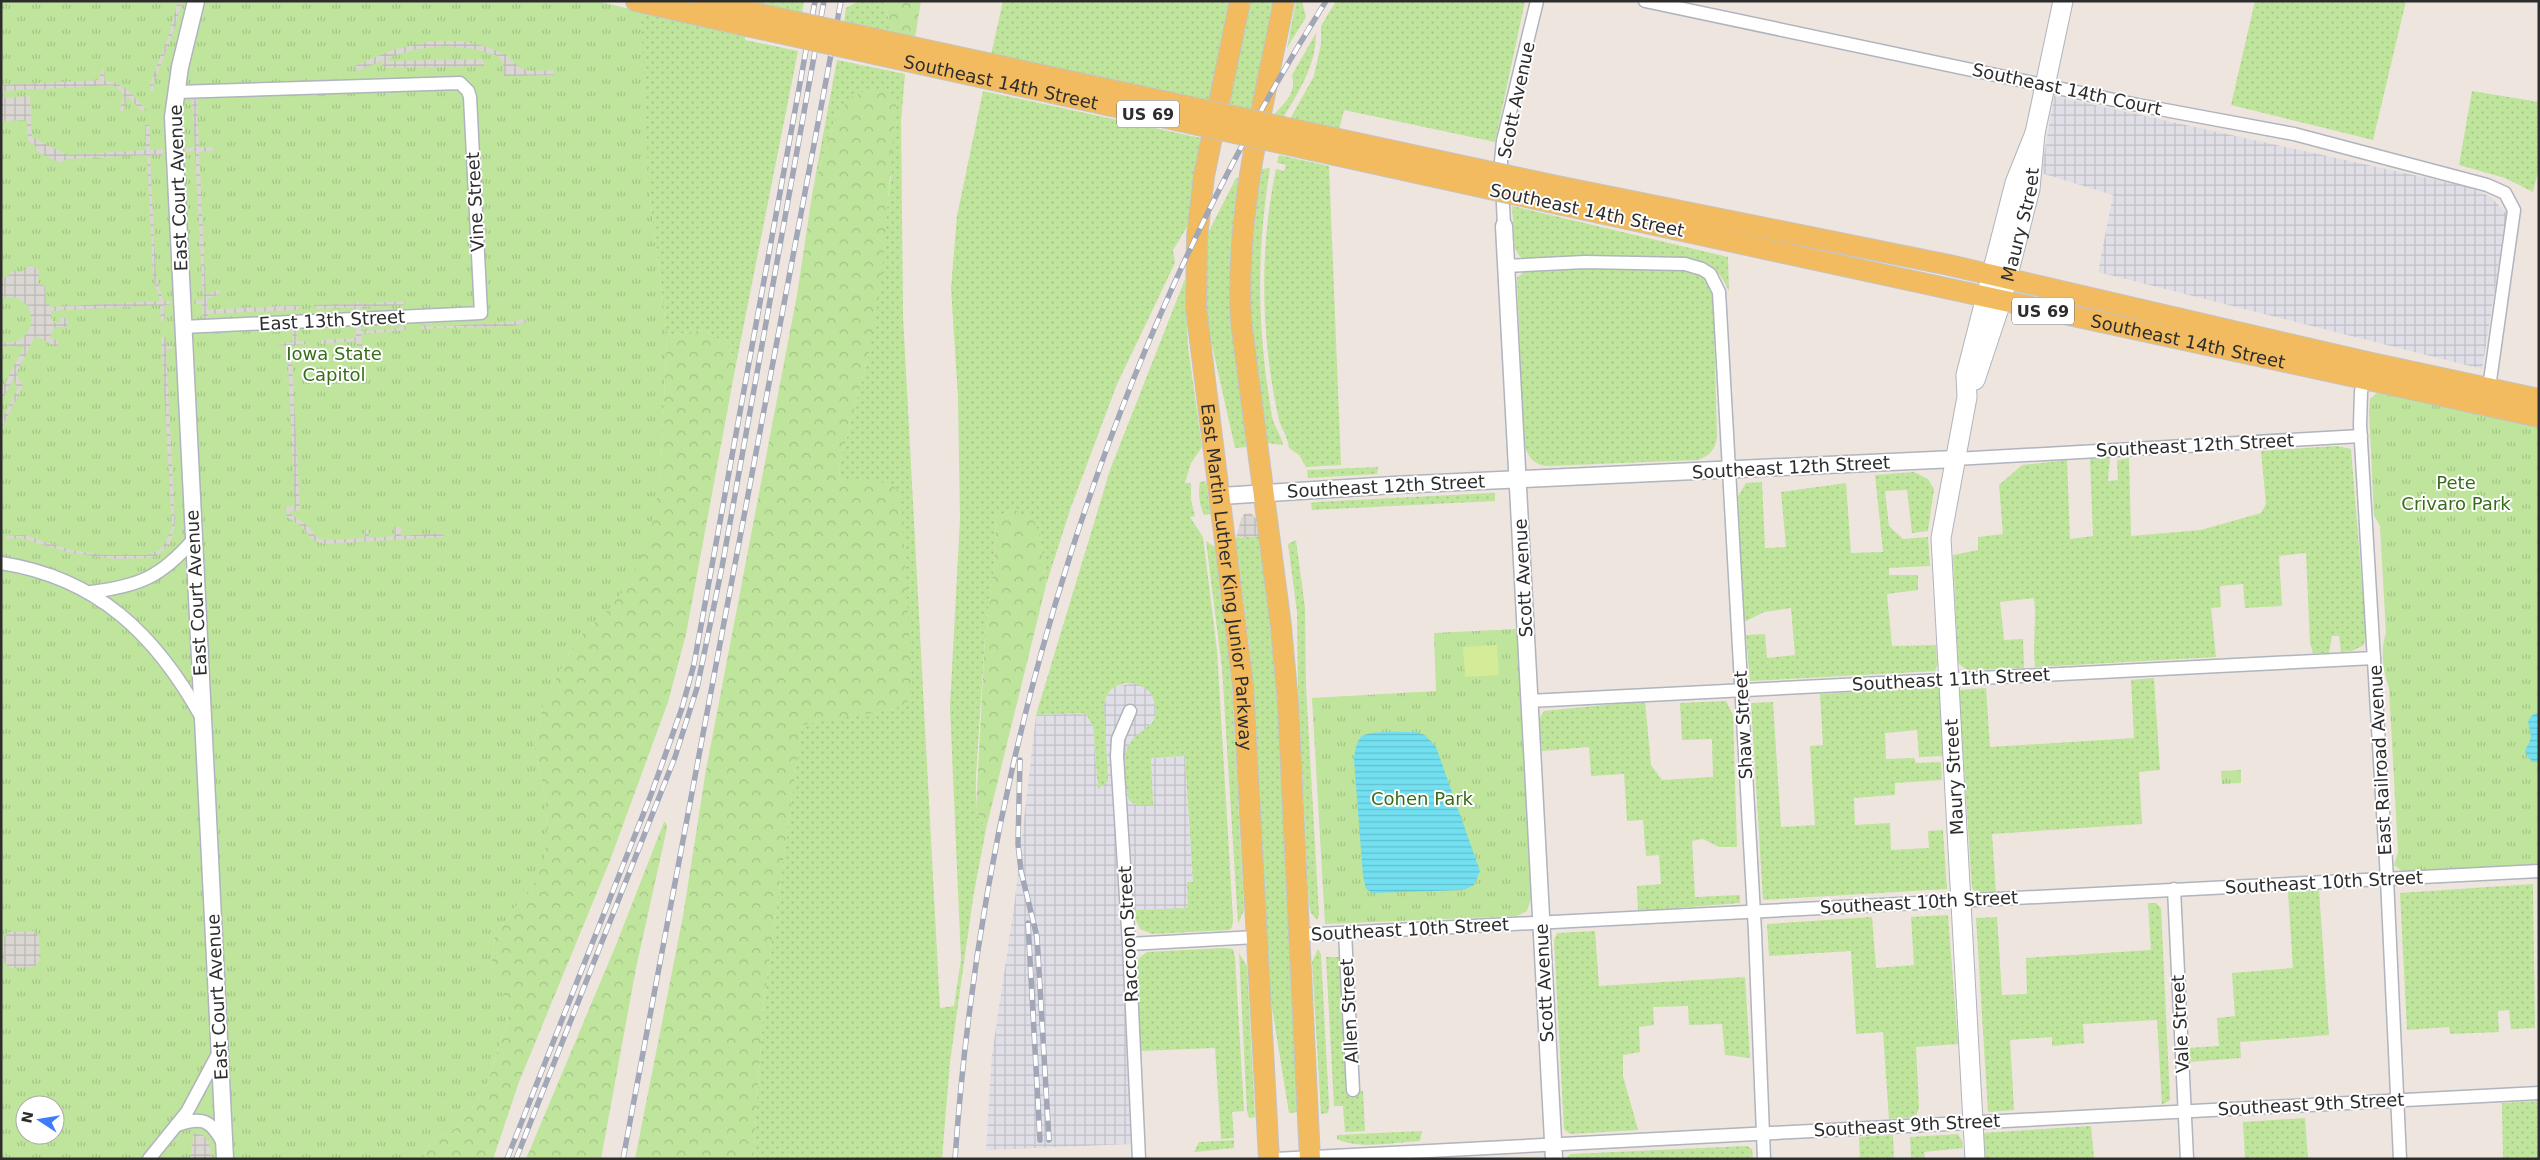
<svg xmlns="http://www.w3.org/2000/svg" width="2540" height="1160" viewBox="0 0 2540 1160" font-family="'DejaVu Sans',sans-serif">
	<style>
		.industrial { fill: url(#industrial-grid) }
		.grass { fill: url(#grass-dots) }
		.forest { fill: url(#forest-crowns) }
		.park { fill: url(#park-tufts); fill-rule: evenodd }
		.pitch { fill: #d4ec97 }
		.plaza { fill: url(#plaza-grid) }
		.water { fill: url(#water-rules) }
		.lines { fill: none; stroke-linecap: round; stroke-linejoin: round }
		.minor-casing { stroke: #afb4bd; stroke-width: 15 }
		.tertiary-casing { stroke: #afb4bd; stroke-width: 19 }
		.secondary-casing { stroke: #afb4bd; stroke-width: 21 }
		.primary-casing { stroke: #c4c4c4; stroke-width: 22 }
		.minor { stroke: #fff; stroke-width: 12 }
		.tertiary { stroke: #fff; stroke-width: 16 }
		.secondary { stroke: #fff; stroke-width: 19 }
		.primary { stroke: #f2bb60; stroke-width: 20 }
		.rail-casing { stroke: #a1a7b7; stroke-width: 5.5 }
		.rail { stroke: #fff; stroke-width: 4; stroke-dasharray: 11; stroke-linecap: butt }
		.primary-bridge-casing { stroke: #c4c4c4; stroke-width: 22; stroke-linecap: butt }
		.primary-bridge { stroke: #f2bb60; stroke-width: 20 }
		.labels { text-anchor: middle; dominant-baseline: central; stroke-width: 4; stroke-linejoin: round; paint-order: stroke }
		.shield { fill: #fff; stroke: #6c6c6c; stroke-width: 1 }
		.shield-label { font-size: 16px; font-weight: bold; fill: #2d2d2d }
		.street-label { font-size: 18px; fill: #2d2d2d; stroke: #fff }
		.park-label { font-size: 18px; fill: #376c1a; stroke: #fff }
	</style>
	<defs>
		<pattern id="industrial-grid" width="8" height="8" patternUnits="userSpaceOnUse" patternTransform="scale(1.25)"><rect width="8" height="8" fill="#e0dfe7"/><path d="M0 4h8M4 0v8" fill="none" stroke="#c0c0c6"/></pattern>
		<pattern id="grass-dots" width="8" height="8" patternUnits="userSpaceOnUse" patternTransform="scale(1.25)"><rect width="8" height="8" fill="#bfe49c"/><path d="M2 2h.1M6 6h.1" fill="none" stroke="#a4c487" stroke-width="1.8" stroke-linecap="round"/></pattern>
		<pattern id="forest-crowns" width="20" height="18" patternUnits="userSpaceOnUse" patternTransform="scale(1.25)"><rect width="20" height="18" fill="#bfe49c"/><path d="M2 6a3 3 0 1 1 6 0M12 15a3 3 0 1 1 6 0" fill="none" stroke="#a4c487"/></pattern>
		<pattern id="park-tufts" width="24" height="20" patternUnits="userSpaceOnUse" patternTransform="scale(1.25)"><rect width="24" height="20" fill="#bfe49c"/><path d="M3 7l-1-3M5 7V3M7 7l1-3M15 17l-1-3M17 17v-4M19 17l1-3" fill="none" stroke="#a4c487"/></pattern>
		<pattern id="plaza-grid" width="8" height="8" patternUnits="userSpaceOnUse" patternTransform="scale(1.25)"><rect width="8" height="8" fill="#dad6d2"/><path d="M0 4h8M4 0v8" fill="none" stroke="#bbb8b5"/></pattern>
		<pattern id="water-rules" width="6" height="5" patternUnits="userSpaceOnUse" patternTransform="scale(1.25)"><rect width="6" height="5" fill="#72e0f0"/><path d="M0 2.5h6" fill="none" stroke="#63c0ce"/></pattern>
	</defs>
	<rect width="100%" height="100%" fill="#eee5df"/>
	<!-- industrial -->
	<g class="industrial">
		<polygon points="2054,96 2468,187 2491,197 2507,214 2482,369 2098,272 2113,195 2041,173"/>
		<polygon points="1134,683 1143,686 1150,691 1154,699 1156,713 1148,729 1129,744 1125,760 1126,784 1153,804 1151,758 1185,756 1193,882 1187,883 1188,908 1120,912 1131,1144 986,1150 992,1054 1014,907 1036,715 1085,713 1093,726 1098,789 1104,704 1108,694 1114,687"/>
	</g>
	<!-- grass -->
	<g class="grass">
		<polygon points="368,1 596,1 745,36 745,40 798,51 736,364 727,345 705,330 667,335 649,189"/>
		<polygon points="745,1 804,1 802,13"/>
		<polygon points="858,1 884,1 888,17 896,34 844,22 846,8"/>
		<polygon points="1003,1 1229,1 1209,102 991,55"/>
		<polygon points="1249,1 1275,1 1253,112 1229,106"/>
		<polygon points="1296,1 1302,1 1306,17 1287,48"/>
		<polygon points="1336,1 1525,1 1495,142 1344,110 1339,130 1290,119 1314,76 1321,44 1321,26"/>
		<polygon points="2255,1 2406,1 2373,140 2231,105"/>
		<path d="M1316 33C1316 66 1299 91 1283 118L1273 116C1284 103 1297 94 1292 75Z"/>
		<polygon points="837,60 905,74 901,121 903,316 940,1008 954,1006 961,959 950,707 960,519 958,397 951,288 957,216 983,91 1201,138 1187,227 1173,250 1175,263 1117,384 1071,507 1046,585 1040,535 1014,510 996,517 994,566 985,636 976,776 976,810 986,829 973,898 950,1062 942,1159 753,1159 764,1000 802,724 895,709 854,481 840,479 839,467 868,357 891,176 836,115 813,189"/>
		<polygon points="2472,91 2539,102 2539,167 2533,192 2505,178 2459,165"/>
		<path d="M1279 155 1329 166 1341 465 1306 467 1299 455 1289 448C1287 434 1280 427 1278 416 1261 335 1259 250 1276 169L1284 171 1286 165 1277 163Z"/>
		<path d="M1270 168C1256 256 1257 328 1272 416 1274 427 1281 434 1283 445L1267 443C1261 393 1251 342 1250 291 1249 250 1254 209 1262 169Z"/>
		<polygon points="1236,178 1239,178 1234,210 1230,280 1231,320 1247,447 1235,448 1207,323 1205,281 1207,235"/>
		<path d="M1512 206 1728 257 1729 291C1720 271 1712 265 1692 260L1527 259 1520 257 1515 249Z"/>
		<path d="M1594 267 1682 269 1704 276 1713 291 1717 437C1715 450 1710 455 1698 460L1546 466C1533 465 1528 456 1524 444L1517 278 1525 271Z"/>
		<path d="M1185 279 1188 347 1202 447 1191 463 1185 483H1191V500L1195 516 1190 517 1203 537 1217 650 1233 919 1232 928 1229 930 1152 934 1140 929 1135 918V910L1188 908 1187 882H1193L1185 756 1151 758 1153 805H1136L1129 800C1126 784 1120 758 1130 743 1141 726 1161 729 1154 701 1150 684 1127 678 1113 688 1108 692 1106 698 1104 704L1108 781 1098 789 1093 726 1085 713 1036 715 1110 470Z"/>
		<path d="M2337 446 2351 449 2366 634 2364 645 2352 651 2341 652 2339 636H2332L2329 653H2313L2310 643 2306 553 2279 556 2282 606 2245 608 2243 584 2220 586 2221 607 2211 608 2216 657 2035 667C2032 643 2037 621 2034 598L2000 602 2004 640 2023 639 2024 668 1967 670 1958 663 1953 555 1978 550V537L2003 534 1999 485 2022 465 2067 460 2070 539 2093 536 2090 459 2110 458 2108 481 2118 480 2117 460 2129 458 2131 536 2201 530 2261 513 2266 504 2261 451Z"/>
		<polygon points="1378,467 1377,474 1308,478 1307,470"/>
		<polygon points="1914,472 1928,479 1934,489 1928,531 1912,533 1907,490 1885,491 1889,526 1903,539 1928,537 1930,566 1889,568 1889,575 1918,575 1918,590 1887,594 1892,646 1936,645 1937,665 1935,671 1750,681 1746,635 1765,634 1767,658 1795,655 1791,608 1764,612 1744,622 1738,496 1746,483 1762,482 1765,548 1786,547 1781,492 1846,483 1851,553 1883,552 1875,475"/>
		<path d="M1206 481 1211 514 1204 515C1199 504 1198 493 1200 482Z"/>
		<polygon points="1491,493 1495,493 1495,501 1312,510 1311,503 1315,502"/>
		<polygon points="1259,536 1274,654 1279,714 1300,1112 1289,1113 1268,983 1250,651 1236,544 1236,538"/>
		<polygon points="1296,540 1305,608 1306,687 1319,914 1317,920 1311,913 1309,906 1298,690 1297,612 1288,544"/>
		<polygon points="1206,541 1216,548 1232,687 1244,910 1238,924 1222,668"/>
		<polygon points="2154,678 2160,770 2139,772 2142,824 1992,834 1996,892 1977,893 1972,888 1959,690 1986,688 1990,747 2134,738 2131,680"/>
		<polygon points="1939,687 1944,756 1919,757 1917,730 1885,733 1886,759 1914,758 1916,763 1941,762 1942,780 1895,783 1895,795 1854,798 1855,825 1890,823 1891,850 1929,848 1928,831 1943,830 1947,889 1763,900 1751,703 1773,702 1781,827 1815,825 1810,746 1823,745 1820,694"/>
		<polygon points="1645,701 1651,765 1662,780 1713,777 1712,739 1682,740 1680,703 1726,701 1733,715 1737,847 1719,847 1703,839 1692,841 1695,897 1740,895 1740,903 1638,911 1637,886 1661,884 1659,855 1646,856 1643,820 1627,821 1624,774 1591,776 1589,747 1542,751 1539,719 1544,711"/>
		<polygon points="2533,884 2535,1028 2511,1029 2509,1010 2498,1011 2499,1032 2450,1034 2449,1027 2407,1030 2400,893"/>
		<polygon points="2319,890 2329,1035 2240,1042 2241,1058 2188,1062 2187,1048 2219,1046 2217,1018 2235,1016 2232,973 2293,968 2288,892"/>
		<polygon points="2148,903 2156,903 2161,908 2170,1100 2162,1105 2157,1020 2083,1024 2084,1043 2052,1046 2052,1037 2010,1040 2014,1110 1988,1112 1976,918 1997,917 2002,995 2027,994 2026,958 2151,950"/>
		<polygon points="1948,915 1958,1044 1916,1047 1919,1107 1916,1117 1889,1119 1883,1032 1856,1034 1851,951 1769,956 1767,924 1872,917 1876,968 1914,965 1911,917"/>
		<polygon points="1595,931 1599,986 1745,977 1750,1058 1725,1055 1722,1024 1689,1025 1688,1006 1653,1007 1654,1025 1639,1027 1640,1052 1623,1055 1623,1076 1638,1130 1570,1134 1564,1129 1554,940 1557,933"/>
		<polygon points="1224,948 1233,949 1235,957 1244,1111 1232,1112 1234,1138 1221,1139 1215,1048 1140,1051 1136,969 1139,958 1147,952"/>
		<polygon points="1318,949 1321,954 1329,1106 1328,1113 1321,1114 1312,962"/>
		<polygon points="1239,953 1247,966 1255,1117 1249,1118 1247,1111"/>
		<polygon points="1326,957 1340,957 1347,1091 1363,1091 1365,1131 1345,1132 1343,1106 1334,1106"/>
		<polygon points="2539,1101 2539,1159 2503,1159 2502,1103"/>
		<polygon points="2305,1118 2308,1159 2245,1159 2243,1122"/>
		<polygon points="2091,1126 2094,1159 1984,1159 1982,1133"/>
		<path d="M1422 1131 1420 1141C1396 1142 1360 1150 1337 1139V1135Z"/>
		<polygon points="1958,1134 1962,1141 1963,1148 1924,1152 1925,1159 1911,1159 1910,1137"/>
		<polygon points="1893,1135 1894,1159 1860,1159 1859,1137"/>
		<polygon points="1234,1140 1234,1148 1194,1152 1199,1142"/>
		<polygon points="1747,1146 1752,1149 1753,1159 1566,1159 1570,1154"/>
	</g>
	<!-- forest -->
	<g class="forest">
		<polygon points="884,1 921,1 915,38 896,34 888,17"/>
		<polygon points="867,90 889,92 896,104 881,284 868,357 839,467 840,479 890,483 901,494 912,685 908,701 895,709 802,725 764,1000 753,1159 635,1159 683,916 706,770 797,295 813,189 836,115 852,97"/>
		<polygon points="705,330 727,345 736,364 686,634 668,702 609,863 519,1082 493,1159 422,1159 431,1141 460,1126 487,1085 511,1008 498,986 491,963 495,937 514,908 532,890 547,825 545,795 534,745 544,701 577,639 609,609 660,484 667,335"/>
		<polygon points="1014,510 1032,517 1040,535 1046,585 986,829 976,810 985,636 994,566 996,517"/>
		<polygon points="664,822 666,823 667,828 636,968 601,1159 526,1159 616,945"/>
	</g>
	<!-- park -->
	<g class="park">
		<path d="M1 1H596L641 13 649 189 667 335 660 484 651 530 629 583 609 609 577 639 544 701 534 745 545 795 547 825 545 855 532 890 514 908 495 937 491 963 498 986 511 1008 487 1085 460 1126 431 1141 422 1159H1ZM25 1105H55V1135H25Z"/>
		<path d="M2378 392 2539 425V864L2402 871 2394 865 2398 852 2389 688C2383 671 2380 650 2386 633L2380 526 2374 515 2369 411 2370 399Z"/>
		<polygon points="1517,629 1531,898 1527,911 1517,916 1325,924 1312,698 1436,691 1434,633"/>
		<polygon points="2241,770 2241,783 2222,784 2221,771"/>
	</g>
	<!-- pitch -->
	<polygon class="pitch" points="1497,645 1499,675 1465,677 1463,647"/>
	<!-- plaza -->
	<g class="plaza">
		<polygon points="178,1 182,1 175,27 153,85 154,91 151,91 150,84 169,34"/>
		<polygon points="432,41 461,41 484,46 505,54 520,68 532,71 554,70 554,75 504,76 503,62 498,56 475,49 445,46 417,49 387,58 389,61 483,59 484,66 383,68 382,61 354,72 355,66 392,50"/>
		<polygon points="104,69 105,81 117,83 124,89 125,87 146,110 142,111 127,96 123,111 119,112 124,94 113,85 3,91 3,98 30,96 32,137 67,155 146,150 145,125 150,125 150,150 163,149 163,155 150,155 156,275 163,301 170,301 170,305 164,305 165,320 163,321 161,321 160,305 51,311 51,317 54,323 60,323 60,318 67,318 67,327 55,327 50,337 59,342 57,347 35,336 16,374 23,386 1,429 1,422 18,388 13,379 1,402 1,391 25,345 1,347 1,343 15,342 22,338 28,332 32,320 28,306 22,301 14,297 1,297 1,280 15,270 20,273 30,265 39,270 38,283 45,286 46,303 52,307 160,301 153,276 147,155 67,159 60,163 36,151 35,145 28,141 27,120 1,121 1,85 100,80 100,74"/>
		<polygon points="197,99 199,147 213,147 213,151 199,152 206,295 219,290 220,294 207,299 207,310 300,305 298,310 208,314 208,318 203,318 202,304 194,304 194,301 203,300 195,151 186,152 186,148 195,148 192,100"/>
		<polygon points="356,301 359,301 359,304 405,301 404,305 360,307 360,311 355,311 354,307 316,309 314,305 355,304"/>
		<polygon points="524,319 527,322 513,326 421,329 423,325 433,327 512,322"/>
		<polygon points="360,326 361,331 394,329 405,326 407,330 361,334 362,346 357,347 357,341 321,344 321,340 356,338 356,327"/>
		<polygon points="292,330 296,330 297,341 306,341 307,344 291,345 300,510 291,511 289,513 309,527 316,537 324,540 365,538 365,529 368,529 369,538 395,536 394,527 401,527 401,536 443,533 444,537 325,544 313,540 301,526 287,517 285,507 295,506 287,346 275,344 293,342"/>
		<polygon points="161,337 166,337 166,346 172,345 172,349 166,349 175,524 170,543 159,554 150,558 115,559 68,552 20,538 6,539 7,536 24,535 71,550 104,555 147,555 158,551 164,545 172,528"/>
		<polygon points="1251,513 1256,519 1259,536 1236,538 1241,519 1244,514"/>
		<polygon points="33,931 39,937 40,960 34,967 10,968 4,962 3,939 9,932"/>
		<polygon points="194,1133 203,1135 209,1142 212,1159 190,1159"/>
	</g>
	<!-- water -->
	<g class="water">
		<path d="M2539 712V762H2532L2525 752C2526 747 2529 745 2530 740 2534 729 2519 719 2539 712Z"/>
		<path d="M1416 732 1425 735 1436 747 1480 871 1474 885 1464 890 1373 893 1366 889 1363 876 1354 759C1355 752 1356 741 1362 736 1371 730 1405 732 1416 732Z"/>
	</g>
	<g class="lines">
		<!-- minor casing -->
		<g class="minor-casing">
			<g id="minor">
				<polyline points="1645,1 2138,105 2294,134 2487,185 2505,193 2514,210 2488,395"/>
				<polyline points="176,92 460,83 468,91 470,97 481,313 183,327"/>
				<polyline points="1504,226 1501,161 1503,141 1537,1"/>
				<polyline points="1506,266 1585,262 1685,264 1702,269 1710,274 1719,292 1755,932 1764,1159"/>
				<polyline points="2365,373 2361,392 2360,425 2387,879 2400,1159"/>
				<polyline points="1955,459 2361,436"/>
				<path d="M1 563C98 578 156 635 202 718"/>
				<path d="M91 592C139 586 161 577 193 540"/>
				<polyline points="1529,701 2374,658"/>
				<polyline points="1130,711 1118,739 1117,756 1129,944 1139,1159"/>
				<polyline points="2174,889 2187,1159"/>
				<polyline points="1345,933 1353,1090"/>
				<polyline points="1300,935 2539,871"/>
				<polyline points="1129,944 1256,937"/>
				<path d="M177 1125C202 1116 211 1120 223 1143"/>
				<polyline points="149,1159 187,1112 219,1052"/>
				<polyline points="1275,1159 2539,1093"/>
			</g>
		</g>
		<!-- tertiary casing -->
		<g class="tertiary-casing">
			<g id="tertiary">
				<polyline points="196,1 180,67 173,117 225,1159"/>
				<polyline points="1504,226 1554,1159"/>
				<polyline points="1221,496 1394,485 1955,459"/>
			</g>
		</g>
		<!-- secondary casing -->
		<g class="secondary-casing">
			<g id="secondary">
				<path id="s1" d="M1975 380 2001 302 2030 189 2035 133 2063 1"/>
				<polyline points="1975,1159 1941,538 1967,397 1966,375 2015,183 2035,133"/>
			</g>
		</g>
		<!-- primary casing -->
		<g class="primary-casing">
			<g id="primary">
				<polyline points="636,1 747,26"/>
				<polyline points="703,1 750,12"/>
				<path id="s2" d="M1240 1 1204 176 1197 237 1196 308 1243 686 1269 1159"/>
				<path d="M1284 1C1263 107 1235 212 1241 321L1281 626 1288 703 1310 1159"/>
				<polyline points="1552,185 1949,265 2367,362 2539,399"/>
				<path id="s3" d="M1549 202 2539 417"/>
			</g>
		</g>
		<!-- minor -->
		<use href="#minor" class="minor"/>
		<!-- tertiary -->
		<use href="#tertiary" class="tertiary"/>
		<!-- secondary -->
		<use href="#secondary" class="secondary"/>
		<!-- primary -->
		<use href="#primary" class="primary"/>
		<!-- rail casing -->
		<g class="rail-casing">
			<g id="rail">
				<polyline points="1020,760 1018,844 1021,871 1037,937 1049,1140"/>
				<polyline points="1028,923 1040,1140"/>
				<polyline points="507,1159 652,792 682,708 694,664 815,1"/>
				<polyline points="516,1159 675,757 697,688 722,567 824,1"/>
				<polyline points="623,1159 841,1"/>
				<path d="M955 1159C983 754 1109 345 1326 1"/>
			</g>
		</g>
		<!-- rail -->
		<use href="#rail" class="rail"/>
		<!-- primary-bridge casing -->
		<g class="primary-bridge-casing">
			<g id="primary-bridge">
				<polyline points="750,12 1552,185"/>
				<path id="s4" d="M747 26 1549 202"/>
			</g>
		</g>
		<!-- primary-bridge -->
		<use href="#primary-bridge" class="primary-bridge"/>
	</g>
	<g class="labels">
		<!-- shield labels -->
		<g class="shield">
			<rect x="1117" y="100.5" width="62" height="27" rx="4"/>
			<rect x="2012" y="297.5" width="62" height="27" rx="4"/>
		</g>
		<g class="shield-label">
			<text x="1148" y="114">US 69</text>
			<text x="2043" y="311">US 69</text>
		</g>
		<!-- street labels -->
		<g class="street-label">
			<text stroke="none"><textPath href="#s4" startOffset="260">Southeast 14th Street</textPath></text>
			<text transform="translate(2067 89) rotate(12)">Southeast 14th Court</text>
			<text transform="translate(1516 100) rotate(-78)">Scott Avenue</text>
			<text transform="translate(178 188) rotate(-92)">East Court Avenue</text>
			<text transform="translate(475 202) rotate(-93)">Vine Street</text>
			<text transform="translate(1587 210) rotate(12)">Southeast 14th Street</text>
			<text stroke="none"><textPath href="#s1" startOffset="162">Maury Street</textPath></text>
			<text transform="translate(332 320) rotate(-3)">East 13th Street</text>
			<text stroke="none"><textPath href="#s3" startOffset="654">Southeast 14th Street</textPath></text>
			<text transform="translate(2195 445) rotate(-3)">Southeast 12th Street</text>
			<text transform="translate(1791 467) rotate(-3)">Southeast 12th Street</text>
			<text transform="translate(1386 486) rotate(-3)">Southeast 12th Street</text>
			<text stroke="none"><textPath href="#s2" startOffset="582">East Martin Luther King Junior Parkway</textPath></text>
			<text transform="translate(1523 578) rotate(-93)">Scott Avenue</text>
			<text transform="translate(196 593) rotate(-93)">East Court Avenue</text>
			<text transform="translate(1951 679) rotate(-3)">Southeast 11th Street</text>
			<text transform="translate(1743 725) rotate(-93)">Shaw Street</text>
			<text transform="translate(2380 760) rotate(-93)">East Railroad Avenue</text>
			<text transform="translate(1954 777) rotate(-93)">Maury Street</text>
			<text transform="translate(2324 882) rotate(-3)">Southeast 10th Street</text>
			<text transform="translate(1919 902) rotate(-3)">Southeast 10th Street</text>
			<text transform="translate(1410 929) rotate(-3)">Southeast 10th Street</text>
			<text transform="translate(1128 934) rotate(-93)">Raccoon Street</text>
			<text transform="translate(1544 983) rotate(-93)">Scott Avenue</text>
			<text transform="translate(217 997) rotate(-93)">East Court Avenue</text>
			<text transform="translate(1349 1011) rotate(-93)">Allen Street</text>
			<text transform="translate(2180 1024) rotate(-93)">Vale Street</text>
			<text transform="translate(2311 1104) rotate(-3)">Southeast 9th Street</text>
			<text transform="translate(1907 1125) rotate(-3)">Southeast 9th Street</text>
		</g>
		<!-- park labels -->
		<g class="park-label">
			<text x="334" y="353">Iowa State<tspan x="334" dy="21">Capitol</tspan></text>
			<text x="2456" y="482">Pete<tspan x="2456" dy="21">Crivaro Park</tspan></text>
			<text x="1422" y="798">Cohen Park</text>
		</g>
	</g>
	<!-- border -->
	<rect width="2540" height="1160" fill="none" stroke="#2d2d2d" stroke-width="5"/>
	<!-- north arrow -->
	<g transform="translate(40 1120) rotate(282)"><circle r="24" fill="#ffffff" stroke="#ababab"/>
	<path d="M0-4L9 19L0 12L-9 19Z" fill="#3f7cfb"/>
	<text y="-8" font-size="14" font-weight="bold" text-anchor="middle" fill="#2d2d2d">N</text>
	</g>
</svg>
